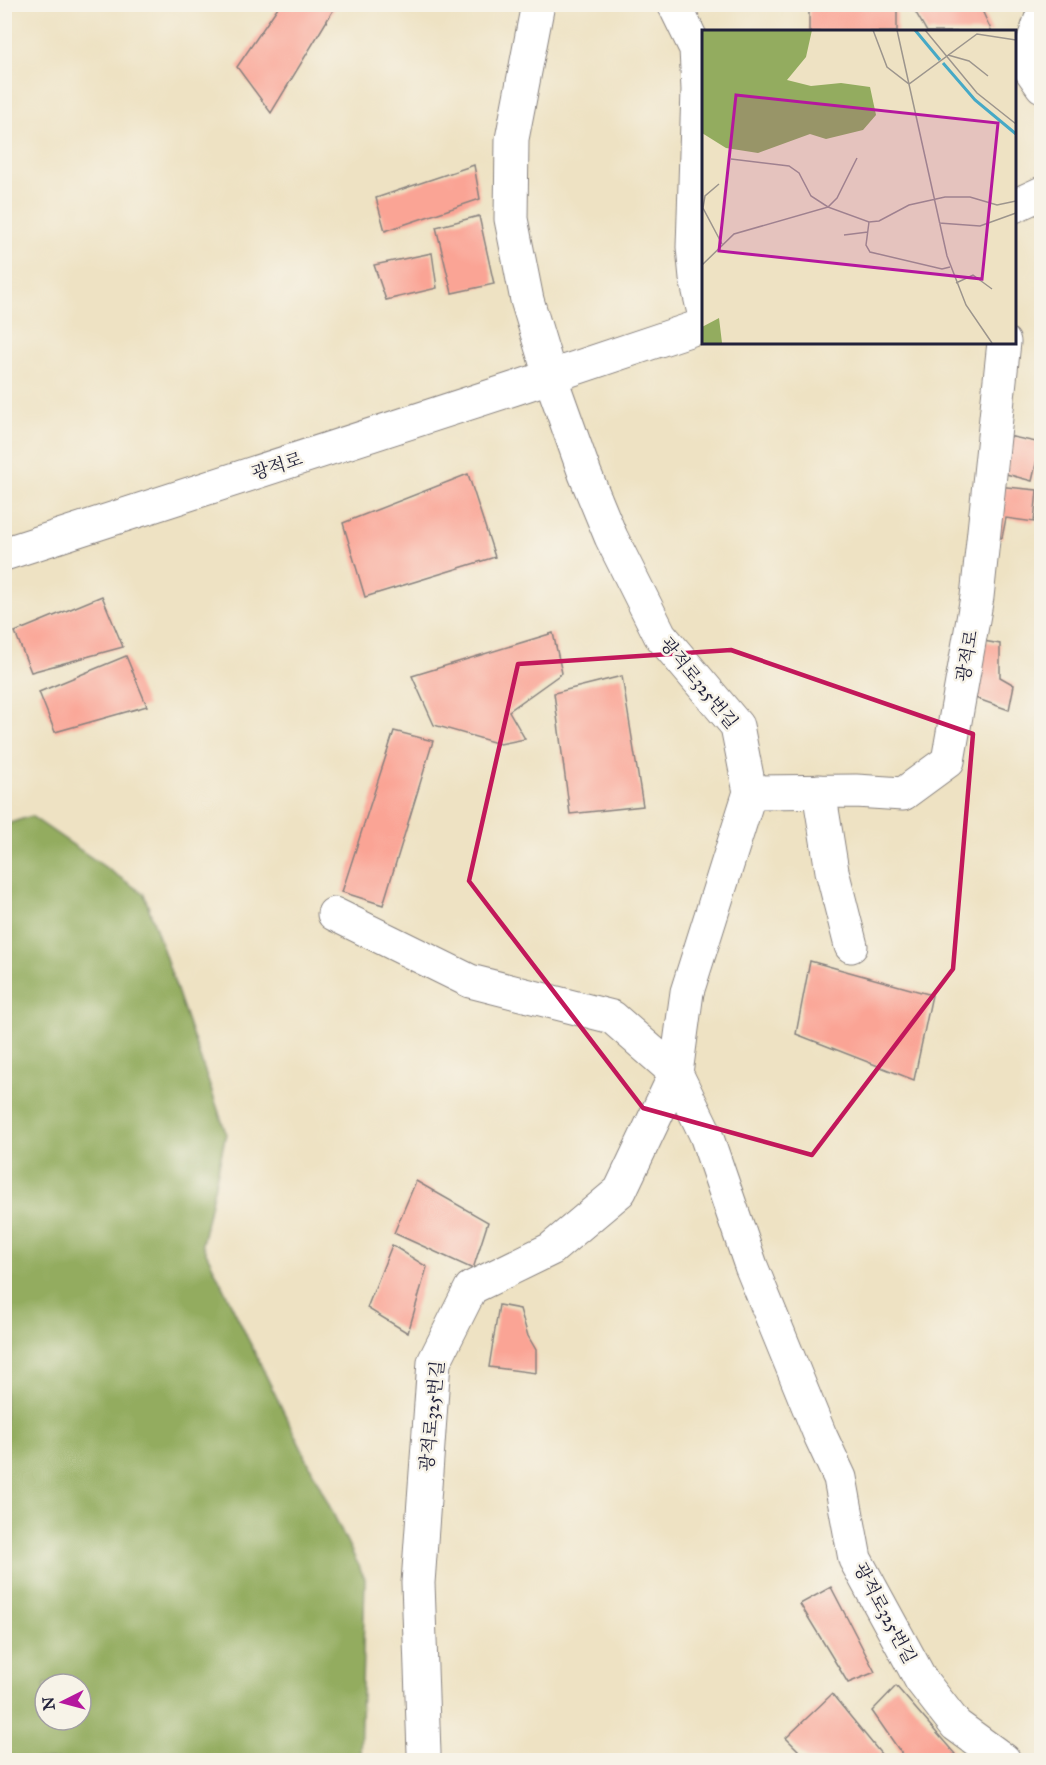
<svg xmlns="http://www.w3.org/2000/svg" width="1046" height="1765" viewBox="0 0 1046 1765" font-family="'IM FELL Great Primer','Noto Serif KR',serif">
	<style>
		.forest { fill: #93ac5f; stroke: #5a674d; stroke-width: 1.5; fill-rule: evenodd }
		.building { fill: #faa495 }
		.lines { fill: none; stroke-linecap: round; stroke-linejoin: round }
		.minor-casing { stroke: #88827f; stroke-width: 35 }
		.major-casing { stroke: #88827f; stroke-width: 35 }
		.minor { stroke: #fff; stroke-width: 33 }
		.major { stroke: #fff; stroke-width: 33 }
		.marked { fill: none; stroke: #c2185b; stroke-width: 4.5; stroke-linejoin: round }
		.labels { text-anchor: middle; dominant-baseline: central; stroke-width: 5; stroke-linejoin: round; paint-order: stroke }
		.street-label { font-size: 18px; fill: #22223b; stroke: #f7f3e8 }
		.inset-river { fill: none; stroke: #46a9c6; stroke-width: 3 }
		.inset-road { fill: none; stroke: #9c958d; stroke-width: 1.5 }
		.view { fill: #b5179e; fill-opacity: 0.15; stroke: #b5179e; stroke-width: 3 }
		.inset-edge { fill: none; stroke: #22223b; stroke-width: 3 }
	</style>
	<rect width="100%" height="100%" fill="#f7f3e8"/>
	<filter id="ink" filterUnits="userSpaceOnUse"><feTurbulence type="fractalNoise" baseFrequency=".0167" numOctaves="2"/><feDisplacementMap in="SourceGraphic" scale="12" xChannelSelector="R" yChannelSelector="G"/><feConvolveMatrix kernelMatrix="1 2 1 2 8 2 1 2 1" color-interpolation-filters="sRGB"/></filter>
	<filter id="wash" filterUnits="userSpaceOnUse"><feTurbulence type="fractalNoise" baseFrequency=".008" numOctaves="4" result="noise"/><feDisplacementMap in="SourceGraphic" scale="24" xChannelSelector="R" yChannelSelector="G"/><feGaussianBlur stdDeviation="1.35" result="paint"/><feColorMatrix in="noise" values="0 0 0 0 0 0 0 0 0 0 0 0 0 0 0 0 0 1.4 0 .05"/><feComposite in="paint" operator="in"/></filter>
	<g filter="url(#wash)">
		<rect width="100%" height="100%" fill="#eee2c3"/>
		<!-- forest -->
		<path class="forest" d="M31 816 144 894 226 1133 202 1244 365 1579 360 1760H5L4 825ZM45 1684H81V1720H45Z"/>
		<g id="blocks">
			<!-- building -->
			<g class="building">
				<polygon points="280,4 337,4 271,113 237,67"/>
				<polygon points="911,4 979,4 992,32 927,32"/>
				<rect x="809" y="5" width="88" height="27"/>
				<polygon points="474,165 480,199 385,231 376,198"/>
				<polygon points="479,216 494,284 452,293 436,227"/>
				<polygon points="432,253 437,288 386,300 374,265"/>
				<polygon points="1003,435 1041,443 1032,481 995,471"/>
				<polygon points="468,474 495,557 365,597 343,523"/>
				<polygon points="996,486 1037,490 1034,522 1006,518 1002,538 987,536"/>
				<polygon points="102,596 123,647 31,672 15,632"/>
				<polygon points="553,633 562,673 509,711 525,739 500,744 434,725 412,676"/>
				<polygon points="978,640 1000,644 1000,677 1014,685 1009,710 975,698"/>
				<polygon points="126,656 147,706 55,732 39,692"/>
				<polygon points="622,676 643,806 570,814 554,693"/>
				<polygon points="394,731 433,741 383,905 342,892"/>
				<polygon points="810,961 932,995 914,1080 796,1034"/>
				<polygon points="416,1181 488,1222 473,1269 394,1233"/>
				<polygon points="392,1245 427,1267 408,1333 367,1308"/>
				<polygon points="499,1305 520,1309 528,1336 536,1350 536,1373 489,1367"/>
				<polygon points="831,1587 875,1672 848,1683 800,1604"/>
				<polygon points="896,1686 955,1754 944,1760 906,1760 872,1711"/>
				<polygon points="832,1694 886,1760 808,1760 786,1738"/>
			</g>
		</g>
	</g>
	<g filter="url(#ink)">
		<use href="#blocks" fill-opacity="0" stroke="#88827f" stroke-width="1.5"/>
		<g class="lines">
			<!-- minor casing -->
			<g class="minor-casing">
				<g id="minor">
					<polyline points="538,4 512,139 511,219 527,300 550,376 585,474 611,537 660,635 737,726 750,792 687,992 676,1073 706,1135 751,1266 820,1435 840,1478 855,1559 921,1680 956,1725 1004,1760"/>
					<polyline points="674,4 696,49 698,90 693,247 696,278 704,313"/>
					<polyline points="1042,16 1026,63 1042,86"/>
					<polyline points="819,791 832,871 851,946"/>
					<polyline points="750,792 856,791 903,794 948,761 977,597 1004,342"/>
					<polyline points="334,914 470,981 612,1017 676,1073 620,1191 551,1249 471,1288 434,1362 418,1583 424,1753"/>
				</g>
			</g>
			<!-- major casing -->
			<g class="major-casing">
				<g id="major">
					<polyline points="1014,206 1042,193"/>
					<polyline points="4,554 513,389 704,325"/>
				</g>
			</g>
			<!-- minor -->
			<use href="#minor" class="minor"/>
			<!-- major -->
			<use href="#major" class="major"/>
		</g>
	</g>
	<!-- marked area -->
	<path class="marked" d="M731 650 973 734 953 969 812 1155 643 1108 469 881 518 664Z"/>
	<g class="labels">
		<!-- street labels -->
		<g class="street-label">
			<text transform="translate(277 466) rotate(-18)">광적로</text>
			<text transform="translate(967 656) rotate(-80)">광적로</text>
			<text transform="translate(699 683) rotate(51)">광적로325번길</text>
			<text transform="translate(432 1416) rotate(-84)">광적로325번길</text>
			<text transform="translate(885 1613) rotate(62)">광적로325번길</text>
		</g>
	</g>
	<!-- overview -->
	<g transform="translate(702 30)">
		<rect width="314" height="314" fill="#eee2c3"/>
		<path d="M0 0H110L104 27 85 50 109 56 139 53 168 57 174 85 161 100 124 109 108 104 56 123 24 118 0 103ZM17 288 20 313H0V297Z" fill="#93ac5f"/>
		<path class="inset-river" d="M213 0 238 30M241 33 273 70 314 104"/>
		<path class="inset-road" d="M171 0 185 37 207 54 275 4 314 10M195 0 245 226 264 275 290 313M223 0 275 63 314 94M246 25 267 31 286 46M29 129 87 136 97 143 109 166 126 177 135 168 155 128M17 154 3 166 1 178 20 214M167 192 164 215 168 222 240 239 248 237M237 193 278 196 314 183M142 205 166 202M0 235 32 204 126 177 167 192 177 191 207 175 243 167H268L295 175 314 171M254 253 271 245 290 259"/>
		<path class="view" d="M34 65 296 93 280 249 17 221Z"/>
		<rect width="314" height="314" class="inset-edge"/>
	</g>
	<!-- margin -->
	<rect width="1046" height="1765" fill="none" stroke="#f7f3e8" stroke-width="24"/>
	<!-- north arrow -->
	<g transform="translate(63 1702) rotate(264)"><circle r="28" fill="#f7f3e8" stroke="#a29fa3" stroke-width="1.5"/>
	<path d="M0-4.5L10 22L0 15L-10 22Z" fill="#b5179e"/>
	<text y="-9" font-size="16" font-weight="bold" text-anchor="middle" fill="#22223b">N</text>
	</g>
</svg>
